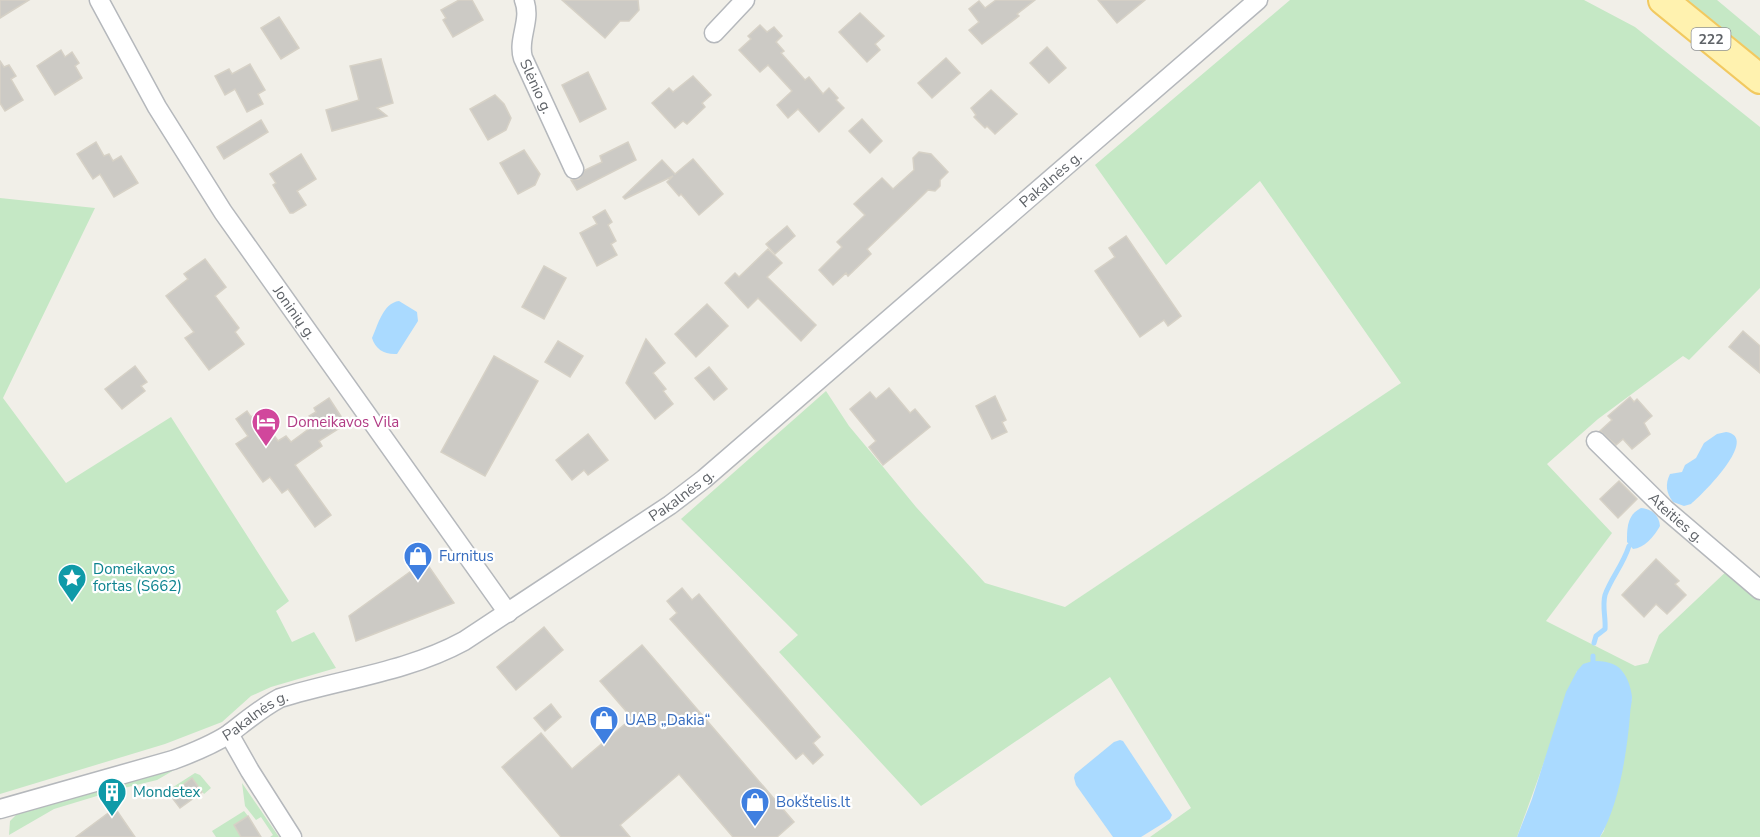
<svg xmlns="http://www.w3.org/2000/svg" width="1760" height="837" viewBox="0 0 1760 837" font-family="'Nunito Sans',sans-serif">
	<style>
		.green { fill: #c5e8c5 }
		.water { fill: #aadaff }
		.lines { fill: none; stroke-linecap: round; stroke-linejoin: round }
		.stream { stroke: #aadaff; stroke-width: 5 }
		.building { fill: #cccac5; stroke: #d6d1c6; stroke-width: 1.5 }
		.minor-casing { stroke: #b5b8bc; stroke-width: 21 }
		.primary-casing { stroke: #f2c960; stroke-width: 32 }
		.minor { stroke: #fff; stroke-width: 18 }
		.primary { stroke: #fff2af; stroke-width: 28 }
		.labels { text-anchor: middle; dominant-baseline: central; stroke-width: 4.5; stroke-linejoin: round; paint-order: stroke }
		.shield { fill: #fff; stroke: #8f9295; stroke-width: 1.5 }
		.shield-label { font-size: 14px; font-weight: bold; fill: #5f6368 }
		.street-label { font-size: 15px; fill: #5f6368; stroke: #fff }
		.hotel-label { font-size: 15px; fill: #b23c85; stroke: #fff; text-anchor: start }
		.shop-label { font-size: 15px; fill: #366cbe; stroke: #fff; text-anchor: start }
		.culture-label { font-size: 15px; fill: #0d838f; stroke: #fff; text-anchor: start }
	</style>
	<rect width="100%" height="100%" fill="#f1efe8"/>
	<!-- green -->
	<g class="green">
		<polygon points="1290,0 1584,0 1635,27 1760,127 1760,288 1689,360 1683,356 1598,419 1547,464 1612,533 1546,621 1635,666 1648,663 1659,635 1731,567 1760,590 1760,837 1600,837 1604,831 1632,697 1577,671 1517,837 1150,837 1191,808 1110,677 921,806 779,652 798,635 681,519 826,391 849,426 884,468 916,507 985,583 1065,607 1401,383 1260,181 1166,265 1095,165"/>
		<polygon points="1683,0 1717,0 1760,36 1760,62"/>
		<polygon points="0,198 95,208 3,398 66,483 171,417 289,601 276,611 292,642 314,632 336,668 271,687 251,696 222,722 165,744 0,794"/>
		<polygon points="175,766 181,766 157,780 120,789 54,809 9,835 10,821 17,814"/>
		<polygon points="195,773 200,775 211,788 204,794 192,778 170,795 167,791"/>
		<polygon points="242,783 279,837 270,837 273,835 261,817 256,820 245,806"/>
		<polygon points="244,811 248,816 234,825 241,837 216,837 212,831"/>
	</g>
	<!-- water -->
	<g class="water">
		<path d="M399 301 417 312 418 321 397 354C385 355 375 349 372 338 378 325 383 303 399 301Z"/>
		<path d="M1726 432C1760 437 1704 493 1691 504L1684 506 1673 502C1666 493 1665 484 1670 474L1682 472 1685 465 1696 458 1704 443 1717 434Z"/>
		<path d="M1641 508C1652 509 1659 515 1660 526 1654 537 1644 548 1633 549L1627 542C1627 528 1627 515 1641 508Z"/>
		<path d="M1593 661C1603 661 1616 662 1622 671 1628 678 1631 688 1632 697 1632 703 1630 709 1630 715 1627 752 1619 805 1600 837H1517L1532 799 1566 692 1577 671 1583 664Z"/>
		<polygon points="1120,740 1123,741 1172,815 1170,819 1141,837 1113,837 1076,785 1074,778 1075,774 1114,742"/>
	</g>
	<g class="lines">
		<!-- stream -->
		<g class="stream">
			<path d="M1594 643 1596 636 1605 629C1606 618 1602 606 1605 595 1611 578 1623 565 1629 546"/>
			<polyline points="1593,656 1593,661"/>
		</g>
	</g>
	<!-- building -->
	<g class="building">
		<polygon points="0,0 29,0 0,18"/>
		<polygon points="459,0 472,0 483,20 453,37 443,20 446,18 441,10"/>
		<polygon points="562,0 638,0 639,10 629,21 620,21 605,38"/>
		<polygon points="996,0 1035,0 1017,14 1019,16 982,44 969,30 979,22 969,9 979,1 985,8"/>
		<polygon points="1098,0 1145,0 1117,23"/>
		<polygon points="860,13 884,36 875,44 880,50 867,62 839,32"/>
		<polygon points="279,17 299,48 281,59 261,28"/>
		<polygon points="760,25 767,32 774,27 782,36 776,42 784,51 781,53 805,80 809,77 823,94 829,88 838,98 836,100 844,108 819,132 798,109 788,118 777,105 792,91 768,65 760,72 739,50 751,39 748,36"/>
		<polygon points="1047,47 1066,68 1049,83 1030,63"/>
		<polygon points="61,50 65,57 72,52 79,63 75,66 82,78 55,95 37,66"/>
		<polygon points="946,58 960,73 932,98 918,83"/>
		<polygon points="381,59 393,103 377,108 387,116 332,131 326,110 359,100 350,66"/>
		<polygon points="0,61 4,67 9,65 16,76 11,79 23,100 5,111 0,103"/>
		<polygon points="250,64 265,90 258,94 263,104 247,112 235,89 225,95 215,76 229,69 232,74"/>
		<polygon points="588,72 606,109 580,122 562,85"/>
		<polygon points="693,76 711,95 702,103 705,107 687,124 683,121 675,128 652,103 669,88 673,92"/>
		<polygon points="991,90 1017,114 995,134 987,126 985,128 974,117 976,115 971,108"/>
		<polygon points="495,95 504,104 511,118 506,130 488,140 470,109"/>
		<polygon points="862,119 882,141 870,153 849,131"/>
		<polygon points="261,120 268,132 224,159 217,147"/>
		<polygon points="96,142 104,156 109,154 113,161 121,156 138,183 114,197 100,174 93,179 77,154"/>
		<polygon points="628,142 636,160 577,190 571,180 579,179 585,170 602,162 600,156"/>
		<polygon points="524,150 540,174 535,185 518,194 500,163"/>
		<polygon points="919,152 931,154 948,172 940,180 940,186 935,191 928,190 922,196 867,249 871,254 848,276 846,273 833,285 819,270 842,247 837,242 865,215 854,204 882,178 893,189 914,170 913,158"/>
		<polygon points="301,154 316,179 297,191 306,205 293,213 290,213 273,185 276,183 270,174"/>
		<polygon points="693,159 723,194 699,215 681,194 679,196 667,182 673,176 625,199 623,197 662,160 675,174"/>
		<polygon points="605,210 612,222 608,225 616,241 611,244 617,255 597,266 580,233 597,224 593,217"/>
		<polygon points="787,226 795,236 775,254 766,244"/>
		<polygon points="1126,236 1181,316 1168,326 1164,320 1140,337 1095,271 1115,257 1109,248"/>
		<polygon points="768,249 782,263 767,277 816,325 801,341 758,298 748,308 725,283 735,273 739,277"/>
		<polygon points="205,259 226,287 215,296 239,328 235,332 244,344 209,370 185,338 194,332 166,296 188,279 184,274"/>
		<polygon points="544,266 566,278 544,319 522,307"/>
		<polygon points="707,304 728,326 696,357 675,334"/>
		<polygon points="1743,331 1760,346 1760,373 1729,347"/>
		<polygon points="646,339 665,363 653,373 666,389 663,391 673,404 655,419 626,383"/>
		<polygon points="558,341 583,356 570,377 545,362"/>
		<polygon points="494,356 538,381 485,476 441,452"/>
		<polygon points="135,366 147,382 141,386 145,391 122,409 105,389"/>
		<polygon points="709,367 727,389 714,400 695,378"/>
		<polygon points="889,388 910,413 915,409 930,427 883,465 869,447 876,441 850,409 870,392 876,399"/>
		<polygon points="995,396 1006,420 1002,422 1007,432 992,439 976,406"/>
		<polygon points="1630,397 1634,402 1637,399 1652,416 1644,423 1650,434 1632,449 1623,439 1616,445 1600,431 1612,420 1608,416"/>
		<polygon points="329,398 346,424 319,441 322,446 295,465 331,515 315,527 288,489 282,493 270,477 263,482 236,444 248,436 236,419 247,411 251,417 258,413 278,441 286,436 291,442 314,425 309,416 316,412 314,408"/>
		<polygon points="588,434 608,460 588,475 584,470 572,480 556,460"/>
		<polygon points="1619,481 1637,499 1618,518 1600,499"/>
		<polygon points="1656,559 1679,581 1675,584 1686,595 1667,614 1656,604 1644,617 1622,595"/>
		<polygon points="425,561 454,603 356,641 349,616"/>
		<polygon points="682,588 692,600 699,594 820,737 813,743 823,755 813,764 803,753 796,759 670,619 677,613 667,601"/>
		<polygon points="544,627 563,650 516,690 497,667"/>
		<polygon points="642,645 794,822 777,837 733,837 679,774 620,825 630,837 561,837 502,767 541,733 572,769 632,718 600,681"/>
		<polygon points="551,704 561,717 545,731 534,718"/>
		<polygon points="192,778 202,792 180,808 170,795"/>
		<polygon points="115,808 135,837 76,837"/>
		<polygon points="248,816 261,837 241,837 234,825"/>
	</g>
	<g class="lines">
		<!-- minor casing -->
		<g class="minor-casing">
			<g id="minor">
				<path id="s1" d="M99 0 157 107 223 212 508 613"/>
				<path id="s2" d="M524 0C532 20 517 39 523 58L574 169"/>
				<polyline points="714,33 745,0"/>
				<path id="s3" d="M1596 441 1665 509 1760 590"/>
				<polyline points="229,734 250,771 292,837"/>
				<path id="s4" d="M0 809 173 760C192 753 212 745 229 734 246 721 261 708 280 698 342 679 407 672 464 641L670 505 704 479 1258 0"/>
			</g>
		</g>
		<!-- primary casing -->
		<g class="primary-casing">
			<polyline id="primary" points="1663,0 1760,79"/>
		</g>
		<!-- minor -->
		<use href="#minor" class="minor"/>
		<!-- primary -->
		<use href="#primary" class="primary"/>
	</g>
	<!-- icons -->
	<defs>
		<g id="hotel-pin" transform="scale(1.5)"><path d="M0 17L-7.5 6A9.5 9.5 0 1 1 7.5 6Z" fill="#d1479c" stroke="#fff"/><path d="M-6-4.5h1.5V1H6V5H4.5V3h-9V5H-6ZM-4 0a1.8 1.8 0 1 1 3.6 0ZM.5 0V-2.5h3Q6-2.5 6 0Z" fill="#fff"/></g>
		<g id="shop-pin" transform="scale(1.5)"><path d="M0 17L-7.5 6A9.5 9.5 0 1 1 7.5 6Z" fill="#3f7fe0" stroke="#fff"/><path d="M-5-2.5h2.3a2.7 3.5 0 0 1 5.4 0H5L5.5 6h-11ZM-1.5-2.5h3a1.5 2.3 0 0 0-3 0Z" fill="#fff"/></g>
		<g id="sight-pin" transform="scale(1.5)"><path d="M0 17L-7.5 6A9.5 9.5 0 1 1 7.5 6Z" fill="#0f9aa8" stroke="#fff"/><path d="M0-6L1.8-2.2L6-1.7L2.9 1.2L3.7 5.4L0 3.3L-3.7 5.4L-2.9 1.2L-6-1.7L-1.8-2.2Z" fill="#fff"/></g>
		<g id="building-pin" transform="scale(1.5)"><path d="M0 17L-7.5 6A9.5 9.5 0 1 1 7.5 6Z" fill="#0f9aa8" stroke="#fff"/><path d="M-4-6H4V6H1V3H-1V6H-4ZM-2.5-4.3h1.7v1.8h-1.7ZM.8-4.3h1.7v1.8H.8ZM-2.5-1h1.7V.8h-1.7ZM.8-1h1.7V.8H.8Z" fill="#fff"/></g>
	</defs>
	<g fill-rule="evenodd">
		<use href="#hotel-pin" x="266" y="422"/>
		<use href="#shop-pin" x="418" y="556"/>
		<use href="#sight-pin" x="72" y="578"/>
		<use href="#shop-pin" x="604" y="720"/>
		<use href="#building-pin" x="112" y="792"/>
		<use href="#shop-pin" x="755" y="802"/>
	</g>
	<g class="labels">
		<!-- shield labels -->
		<rect class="shield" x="1691.5" y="28" width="39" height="22" rx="4.5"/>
		<g class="shield-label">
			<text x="1711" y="39">222</text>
		</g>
		<!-- street labels -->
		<g class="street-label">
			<text stroke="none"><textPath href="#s2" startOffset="90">Slėnio g.</textPath></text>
			<text stroke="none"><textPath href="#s4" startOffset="1245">Pakalnės g.</textPath></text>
			<text stroke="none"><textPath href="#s1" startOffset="369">Joninių g.</textPath></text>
			<text stroke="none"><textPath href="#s4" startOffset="759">Pakalnės g.</textPath></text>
			<text stroke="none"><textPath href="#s3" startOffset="111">Ateities g.</textPath></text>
			<text stroke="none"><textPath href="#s4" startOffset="274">Pakalnės g.</textPath></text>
		</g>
		<!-- hotel labels -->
		<g class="hotel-label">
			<text x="287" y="422">Domeikavos Vila</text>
		</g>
		<!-- shop labels -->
		<g class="shop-label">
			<text x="439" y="556">Furnitus</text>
			<text x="625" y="720">UAB „Dakia“</text>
			<text x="776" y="802">Bokštelis.lt</text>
		</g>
		<!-- culture labels -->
		<g class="culture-label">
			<text x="93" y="569">Domeikavos<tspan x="93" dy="17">fortas (S662)</tspan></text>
			<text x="133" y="792">Mondetex</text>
		</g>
	</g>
</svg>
